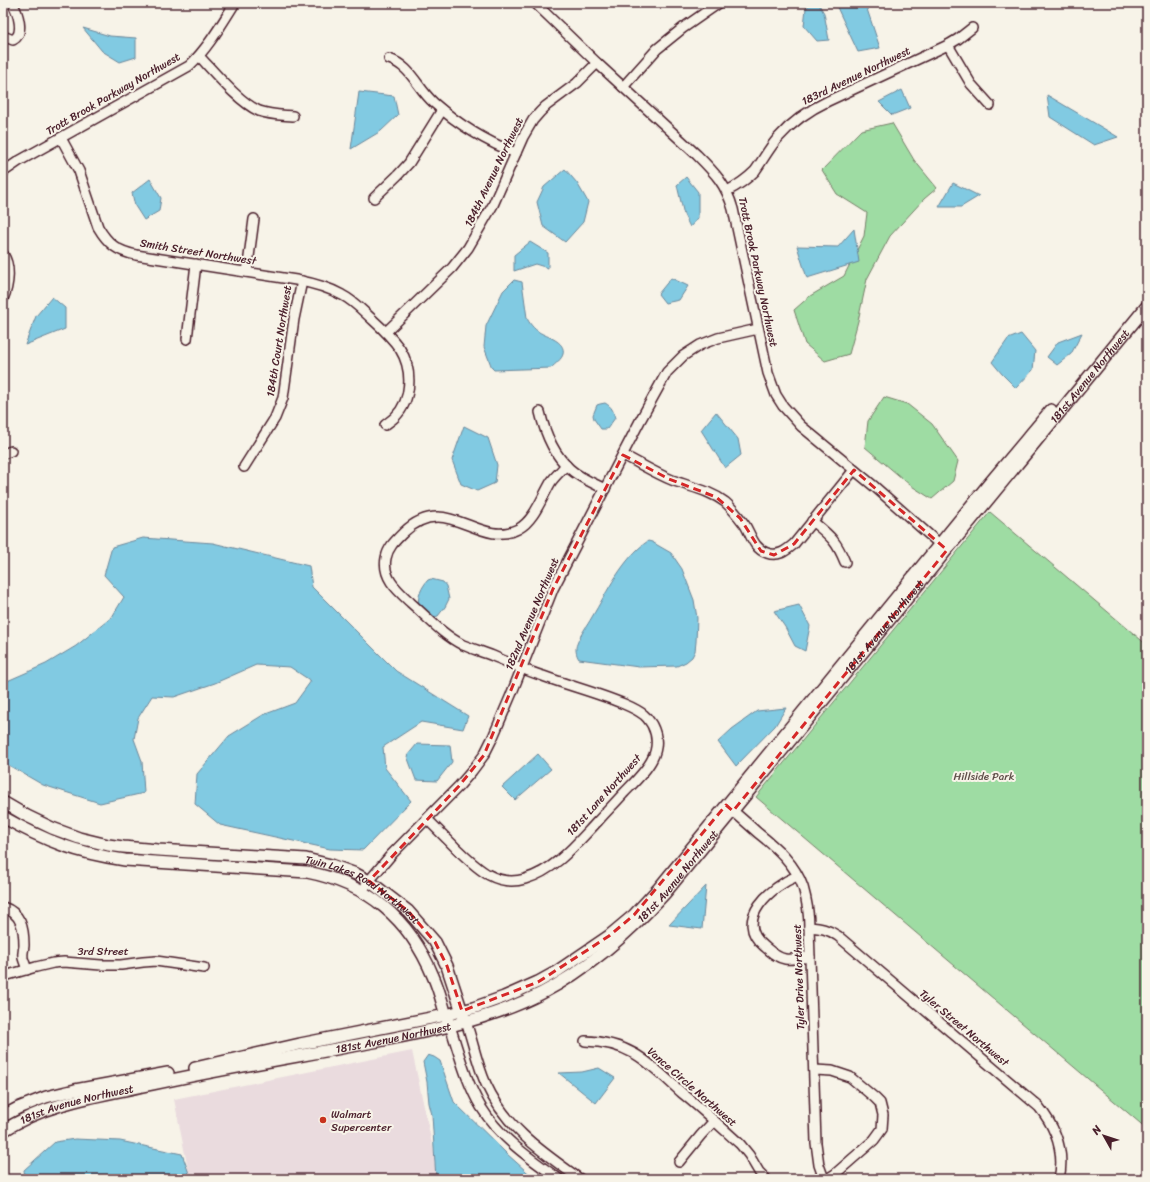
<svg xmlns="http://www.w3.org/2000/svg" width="1150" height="1182" viewBox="0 0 1150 1182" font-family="Sriracha,sans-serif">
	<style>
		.built { fill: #eadbde }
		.green { fill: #9edca3; stroke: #747e67 }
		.water { fill: #81cae2; stroke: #6b8699 }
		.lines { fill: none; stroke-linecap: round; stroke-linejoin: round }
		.minor-casing { stroke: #4a1f2b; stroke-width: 12 }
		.major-casing { stroke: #4a1f2b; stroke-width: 14 }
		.minor { stroke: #f7f3e8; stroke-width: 9 }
		.major { stroke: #f7f3e8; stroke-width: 11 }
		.marked { fill: none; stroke: #d62828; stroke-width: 3; stroke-dasharray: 8 5; stroke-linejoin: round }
		.poi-dot { fill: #c8321e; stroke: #f7f3e8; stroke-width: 1.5 }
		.labels { text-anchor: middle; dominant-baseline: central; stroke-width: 4; stroke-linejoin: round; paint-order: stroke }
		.street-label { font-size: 11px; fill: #4a1f2b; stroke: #f7f3e8 }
		.park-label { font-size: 11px; fill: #5f4e49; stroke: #f7f3e8 }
		.poi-label { font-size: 11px; fill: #4a1f2b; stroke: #f7f3e8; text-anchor: start }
	</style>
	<rect width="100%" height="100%" fill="#f7f3e8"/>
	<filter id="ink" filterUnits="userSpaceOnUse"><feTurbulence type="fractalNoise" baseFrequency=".025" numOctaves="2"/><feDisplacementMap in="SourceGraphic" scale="8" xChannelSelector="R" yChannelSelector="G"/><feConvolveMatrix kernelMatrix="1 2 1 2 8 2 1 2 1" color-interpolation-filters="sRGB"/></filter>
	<g filter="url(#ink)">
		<!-- built -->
		<polygon class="built" points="412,1051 434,1153 436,1179 190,1179 174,1099"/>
		<!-- green -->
		<g class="green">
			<polygon points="892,123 914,160 937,188 924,199 890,236 867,279 858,321 849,354 825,361 805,344 794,310 810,296 844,276 864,236 867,213 837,194 822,170 861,130"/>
			<polygon points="884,397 907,404 932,424 958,461 953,481 932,499 910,485 865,447 868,421"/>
			<polygon points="990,512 1147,645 1147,1129 756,797"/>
		</g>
		<!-- water -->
		<g class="water">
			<polygon points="813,3 818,3 824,13 829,40 817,41 804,26 806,8"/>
			<polygon points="835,3 857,3 866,6 880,48 858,52"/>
			<polygon points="83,28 110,36 136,38 136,57 120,62 102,51"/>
			<polygon points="902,90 910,108 892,115 879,102"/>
			<polygon points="359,92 394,96 398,115 381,131 351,149"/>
			<polygon points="1047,95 1118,137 1094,145 1050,117"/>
			<polygon points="565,169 577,183 588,202 583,222 565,242 543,226 537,202 544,187"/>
			<polygon points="686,177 698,192 698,218 690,227 684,215 677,185"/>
			<polygon points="150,179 161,198 159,211 144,220 135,206 132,193"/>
			<polygon points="953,183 979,196 961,207 939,207"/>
			<polygon points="854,229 859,262 807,278 797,246 838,247"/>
			<polygon points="530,242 548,253 548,268 535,264 514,271 514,255"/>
			<polygon points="671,278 688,286 679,300 665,303 658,294"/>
			<path d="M514 280 522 282 527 318C529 323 534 329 539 332 547 337 566 341 563 354 562 359 555 364 551 368L494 370 492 368 484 347 486 326 503 291Z"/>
			<polygon points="52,297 65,308 65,329 25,345 36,316"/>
			<polygon points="1082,333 1071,354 1057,365 1047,357 1058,342"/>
			<polygon points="1021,334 1035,351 1033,370 1016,388 1002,374 992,362 1008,339"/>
			<path d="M605 403C612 407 613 410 615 418L607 429H601L594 419 593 415 597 405 600 404Z"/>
			<polygon points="716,412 738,439 741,455 725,468 701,430"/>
			<polygon points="464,426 488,438 497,465 495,483 477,491 461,484 452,460"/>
			<polygon points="143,538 213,543 309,566 312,587 396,671 468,716 463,729 421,722 383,747 385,768 411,801 363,850 330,849 220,825 195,804 197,774 229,736 263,715 295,703 311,681 290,667 256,665 215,683 174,697 152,696 138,718 134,739 142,761 144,793 100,803 43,785 3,762 3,686 5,682 46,664 76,646 112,617 124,597 104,575 112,547"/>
			<path d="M648 541 652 542 671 553 682 569 694 600 697 618 696 642 695 651 692 657 686 662 677 666 639 667 579 659C576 655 575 648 577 644 580 635 587 626 592 617 607 592 623 558 648 541Z"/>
			<path d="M431 579 443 582 446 586 449 599 445 607 438 616 429 618C426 614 422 611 420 607 415 599 423 585 428 580Z"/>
			<polygon points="799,605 810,626 805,651 795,646 785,627 774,611"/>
			<polygon points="786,708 775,726 736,766 718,742 732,729 757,711"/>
			<polygon points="417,744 450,745 452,762 437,781 416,780 407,756"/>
			<polygon points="538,754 551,769 515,800 502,787"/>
			<polygon points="706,886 702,929 669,925"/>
			<polygon points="428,1055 434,1057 440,1061 454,1102 507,1154 535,1179 436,1179 432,1115 429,1103 427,1082 423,1062"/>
			<polygon points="599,1068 615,1078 596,1103 559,1073 582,1072"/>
			<polygon points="75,1139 120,1141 182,1154 191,1179 25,1179 24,1170 55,1142"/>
		</g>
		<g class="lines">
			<!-- minor casing -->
			<g class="minor-casing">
				<g id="minor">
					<path d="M535 3 597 63 697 155C715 173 726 184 733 209L768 373 776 395 783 406 801 426 875 487 944 548"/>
					<path d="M3 36 13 40C25 34 18 12 12 3"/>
					<polyline points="948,45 971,84 990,105"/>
					<path d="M199 56C215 73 239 102 259 111 270 115 282 115 293 116"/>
					<path d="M389 59C411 66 417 88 434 103 458 124 487 142 516 153"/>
					<polyline points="623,87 657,49 683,28 719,3"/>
					<path d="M61 138 79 171 98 227C108 244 117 251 136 255L296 280C312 283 328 287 342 295 354 301 363 311 373 320 383 329 392 338 400 349 413 370 412 400 395 417 392 420 389 422 385 425"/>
					<path d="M3 172 19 161 189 66C208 48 221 25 235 3"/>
					<path d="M727 191C737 186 747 179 755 171 763 160 769 148 778 138 792 122 809 110 828 101L948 45 958 39 972 28"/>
					<polyline points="374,198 398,175 409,163 442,110"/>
					<path d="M3 254C11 266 9 285 3 299"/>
					<polyline points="247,272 254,219"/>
					<polyline points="386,332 452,268 468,248 493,205 523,137 533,120 540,112 546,106 577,83 597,63"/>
					<polyline points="187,339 196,264"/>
					<path d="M540 412C545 433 553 454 570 469 580 478 593 483 605 489"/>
					<polyline points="3,454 11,451"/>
					<path d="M623 455C639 463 655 473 672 480 690 487 709 490 725 502 732 508 739 517 745 525 751 535 754 549 767 553 778 557 786 551 794 544L854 470"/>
					<polyline points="244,467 275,418 283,398 294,319 302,281"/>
					<path d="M812 521C830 536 836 540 845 562"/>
					<path d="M727 806C738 815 748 824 758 833 777 848 795 864 803 887 807 901 809 913 809 927L816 1143 819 1165 824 1179"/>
					<path d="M427 819C436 828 446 838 455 847 475 866 495 888 525 879 556 870 577 843 598 821 606 812 615 803 623 794 641 775 667 754 652 725 650 722 648 718 644 715 638 710 631 707 624 704 598 693 570 686 543 676 526 671 510 663 493 656 483 652 473 649 463 645 443 635 428 618 411 603 398 591 382 578 386 558 388 547 396 540 404 532 447 491 478 549 518 529 534 521 542 497 551 482 555 476 561 471 566 465"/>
					<path d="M797 876C772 886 732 920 764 946 770 951 777 958 785 959 793 960 802 958 810 957"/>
					<polyline points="362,891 369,881 391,855 459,786 472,771 484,755 493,737 511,695 553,589 641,419 667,372 683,356 700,345 718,338 758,329"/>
					<path d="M3 907C21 913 24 928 24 945 24 949 22 953 23 958 24 962 26 966 27 970"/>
					<path d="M809 927C821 928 828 929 838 936L1039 1107C1056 1128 1065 1152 1059 1179"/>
					<polyline points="3,977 8,975 36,967 53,963 64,962 101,965 121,965 143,962 156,961 204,968"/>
					<path d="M466 1022C473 1042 477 1064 486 1084 506 1128 542 1152 580 1179"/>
					<path d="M450 1026C459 1053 466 1082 481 1107 500 1138 529 1158 559 1179"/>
					<path d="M585 1041C632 1042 650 1064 682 1093 702 1109 721 1127 740 1144L749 1155 759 1172 766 1179"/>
					<polyline points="815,1070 832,1071 850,1077 875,1098 880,1103 883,1115 882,1129 874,1140 835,1174 827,1179"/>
					<polyline points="679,1162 701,1135 714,1121"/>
				</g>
			</g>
			<!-- major casing -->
			<g class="major-casing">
				<g id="major">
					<path id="s1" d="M3 802 27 816 52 828 79 838 108 845 123 847 158 850 306 859 331 865 356 874 369 881 408 911 435 942 447 966 464 1018"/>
					<path d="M3 817C45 841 77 853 125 860L307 872C368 884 409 918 433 976 440 991 443 1007 448 1022"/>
					<polyline points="195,1068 300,1044 446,1015 473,1008 504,997 538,982 556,972 609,936 634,915 659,888 988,485 1051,410"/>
					<polyline points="3,1116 18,1108 46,1097 75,1090 168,1073"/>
					<path id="s2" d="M3 1131C47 1102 103 1095 153 1084 230 1067 307 1055 384 1040 438 1029 492 1019 542 993 590 968 629 933 665 893L1147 306"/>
				</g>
			</g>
			<!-- minor -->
			<use href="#minor" class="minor"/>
			<!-- major -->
			<use href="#major" class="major"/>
		</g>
	</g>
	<!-- marked area -->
	<path class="marked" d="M623 455 669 479 716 497 740 518 761 551 774 555 794 544 854 470 947 550 733 811 726 805 634 915 609 936 538 982 462 1011 447 966 435 942 408 911 369 881 459 786 484 755 553 589Z"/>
	<!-- markers -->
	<circle class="poi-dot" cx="323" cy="1120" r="4"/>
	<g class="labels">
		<!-- street labels -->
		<g class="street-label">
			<text transform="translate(856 76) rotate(-26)">183rd Avenue Northwest</text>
			<text transform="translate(113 94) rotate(-30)">Trott Brook Parkway Northwest</text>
			<text transform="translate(494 172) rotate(-64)">184th Avenue Northwest</text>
			<text transform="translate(198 252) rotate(9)">Smith Street Northwest</text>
			<text transform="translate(758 272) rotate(78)">Trott Brook Parkway Northwest</text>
			<text transform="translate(279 341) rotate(-81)">184th Court Northwest</text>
			<text stroke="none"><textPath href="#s2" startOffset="1387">181st Avenue Northwest</textPath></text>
			<text transform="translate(532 614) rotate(-67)">182nd Avenue Northwest</text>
			<text stroke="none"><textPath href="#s2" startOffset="1063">181st Avenue Northwest</textPath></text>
			<text transform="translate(604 795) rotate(-48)">181st Lane Northwest</text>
			<text stroke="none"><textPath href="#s2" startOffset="739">181st Avenue Northwest</textPath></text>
			<text stroke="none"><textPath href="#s1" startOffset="378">Twin Lakes Road Northwest</textPath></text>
			<text x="103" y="951">3rd Street</text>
			<text transform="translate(799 977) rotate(-92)">Tyler Drive Northwest</text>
			<text transform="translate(964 1028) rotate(40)">Tyler Street Northwest</text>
			<text stroke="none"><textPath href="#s2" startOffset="403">181st Avenue Northwest</textPath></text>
			<text transform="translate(692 1087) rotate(41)">Vance Circle Northwest</text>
			<text stroke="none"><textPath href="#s2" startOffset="79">181st Avenue Northwest</textPath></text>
		</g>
		<!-- park labels -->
		<g class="park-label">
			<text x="984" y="776">Hillside Park</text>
		</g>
		<!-- poi labels -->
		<g class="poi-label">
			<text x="331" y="1114">Walmart<tspan x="331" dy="13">Supercenter</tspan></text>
		</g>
	</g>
	<!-- margin -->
	<rect width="1150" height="1182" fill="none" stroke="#f7f3e8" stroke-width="16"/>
	<rect x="8" y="8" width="1134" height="1166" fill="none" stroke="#4a1f2b" stroke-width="1.5" filter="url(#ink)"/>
	<!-- north arrow -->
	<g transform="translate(1104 1136) rotate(309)" stroke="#f7f3e8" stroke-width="3" paint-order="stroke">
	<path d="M0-3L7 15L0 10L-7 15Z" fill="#4a1f2b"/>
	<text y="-6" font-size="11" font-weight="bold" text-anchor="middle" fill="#4a1f2b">N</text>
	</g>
</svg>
